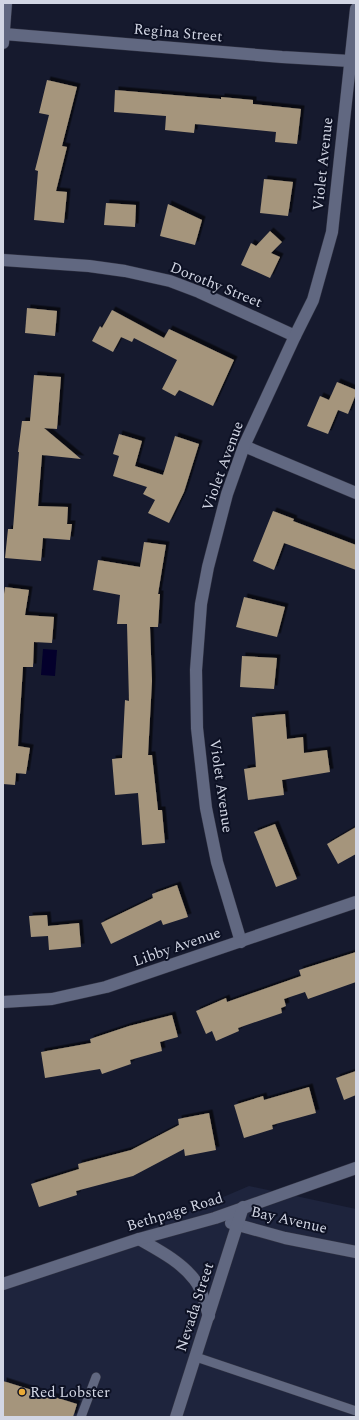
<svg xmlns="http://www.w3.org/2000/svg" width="359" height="1420" viewBox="0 0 359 1420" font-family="Spectral,serif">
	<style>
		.built { fill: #1e243d }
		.water { fill: #04002c }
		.building { fill: #a5957c; filter: url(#shadow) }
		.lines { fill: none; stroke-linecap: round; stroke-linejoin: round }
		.service-casing { stroke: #313343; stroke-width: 10 }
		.minor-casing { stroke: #313343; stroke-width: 13 }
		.service { stroke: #616881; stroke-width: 9 }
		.minor { stroke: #616881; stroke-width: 12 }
		.poi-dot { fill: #e9ab38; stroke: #0d1124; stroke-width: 1.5 }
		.labels { text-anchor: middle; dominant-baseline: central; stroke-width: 4; stroke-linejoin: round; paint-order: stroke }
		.street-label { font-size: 15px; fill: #d2d6e4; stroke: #0d1124 }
		.poi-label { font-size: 15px; fill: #d2d6e4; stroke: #0d1124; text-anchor: start }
	</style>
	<defs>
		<filter id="shadow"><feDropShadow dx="3.5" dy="-3.5" stdDeviation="0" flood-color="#0009"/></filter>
	</defs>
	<rect width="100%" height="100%" fill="#161a2e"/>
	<!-- built -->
	<polygon class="built" points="249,1186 356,1209 356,1417 3,1417 3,1291"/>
	<!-- water -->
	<polygon class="water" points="43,649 57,650 55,676 41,675"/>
	<!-- building -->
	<g class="building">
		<polygon points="47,80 77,87 62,146 67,147 56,191 67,192 64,223 34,220 38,171 35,170 49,115 39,113"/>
		<polygon points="115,90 221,99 221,97 253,100 253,104 301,109 297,144 275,142 276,132 195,124 194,133 165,130 166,116 114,112"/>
		<polygon points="264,179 293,182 288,216 260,213"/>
		<polygon points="106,203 136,205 135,227 104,225"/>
		<polygon points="168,204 202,220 195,245 160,236"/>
		<polygon points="270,231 282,242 271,253 280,257 270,278 241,265 251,243 256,246"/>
		<polygon points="27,308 57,311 55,336 25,333"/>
		<polygon points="112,310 164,338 169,329 234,360 213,406 179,390 175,396 162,389 177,360 134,338 132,342 121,337 113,352 92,341 100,326 102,328"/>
		<polygon points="34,375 61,377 57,429 44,428 81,459 42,455 38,506 68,507 67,524 72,524 70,540 43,538 41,561 5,558 8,529 13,529 19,452 18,452 22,421 30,421"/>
		<polygon points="337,382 356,390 356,394 348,414 338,410 328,434 307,426 320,396 329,400"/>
		<polygon points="119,434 142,441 135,466 163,475 175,436 199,444 184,492 169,523 148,513 155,500 143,494 147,487 113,476 119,456 113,454"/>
		<polygon points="273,511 294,519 293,521 356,545 356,570 284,543 274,570 253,561"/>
		<polygon points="144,542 166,545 158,594 160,594 158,627 150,627 152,681 148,755 152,755 158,810 162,810 165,843 142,845 138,793 115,795 112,759 122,758 125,700 129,701 127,624 117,624 120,595 93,590 98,560 140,567"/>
		<polygon points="5,587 29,590 25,615 54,617 52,643 34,642 33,667 23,667 18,746 30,748 26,774 16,773 15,785 3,784 3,601"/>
		<polygon points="244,597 285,607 277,637 236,627"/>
		<polygon points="242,656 277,658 274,689 240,687"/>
		<polygon points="285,714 287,739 303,737 304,753 327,750 330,772 282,780 284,795 248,800 244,769 256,767 252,717"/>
		<polygon points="275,824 297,879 276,887 254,832"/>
		<polygon points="356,827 356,854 338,864 327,844"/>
		<polygon points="177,885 188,917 163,925 161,920 111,944 101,923 153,898 152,894"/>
		<polygon points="47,915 48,926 79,923 81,947 49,950 48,936 31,937 29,916"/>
		<polygon points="356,952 356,982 308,999 305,992 284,999 286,1006 281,1008 282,1013 238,1028 239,1031 216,1041 212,1031 206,1034 196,1011 226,998 227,1002 301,976 299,970"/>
		<polygon points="172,1015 178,1037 160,1042 162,1051 130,1060 131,1064 102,1074 100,1069 45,1078 41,1052 91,1043 90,1039 129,1026"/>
		<polygon points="356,1071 356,1095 344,1100 336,1078"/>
		<polygon points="309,1087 316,1113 272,1125 273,1129 244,1138 234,1105 263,1096 264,1100"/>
		<polygon points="209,1113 216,1150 185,1156 184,1149 133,1176 76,1191 77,1195 39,1207 31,1184 79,1169 78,1164 131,1150 179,1125 178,1119"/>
		<polygon points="3,1381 77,1404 73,1417 3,1417"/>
	</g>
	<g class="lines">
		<!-- service casing -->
		<g class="service-casing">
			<g id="service">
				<polyline points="196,1357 356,1411"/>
				<polyline points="81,1417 96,1377"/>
			</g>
		</g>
		<!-- minor casing -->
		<g class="minor-casing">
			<g id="minor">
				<polyline points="4,34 282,57 350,61"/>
				<polyline points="3,43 6,3"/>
				<polyline points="3,260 89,266 125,271 170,281 199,292 295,336"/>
				<polyline points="244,446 356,493"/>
				<polyline points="241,942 217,862 206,808 197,728 196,670 201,604 208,567 227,494 244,446 295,336 313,300 332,232 356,9"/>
				<polyline points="3,1002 52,999 106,987 356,902"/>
				<polyline points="231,1223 285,1238 356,1252"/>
				<path d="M139 1239C158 1250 180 1261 194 1279 202 1288 205 1305 209 1316"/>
				<polyline points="3,1284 139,1239 215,1218 356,1168"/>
				<polyline points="176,1417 243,1207"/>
			</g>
		</g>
		<!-- service -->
		<use href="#service" class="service"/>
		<!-- minor -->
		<use href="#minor" class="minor"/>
	</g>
	<!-- markers -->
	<circle class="poi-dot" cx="22" cy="1392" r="4"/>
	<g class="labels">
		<!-- street labels -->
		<g class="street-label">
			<text transform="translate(178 33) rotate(5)">Regina Street</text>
			<text transform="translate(323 164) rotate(-84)">Violet Avenue</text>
			<text transform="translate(216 285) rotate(22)">Dorothy Street</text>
			<text transform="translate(223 466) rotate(-70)">Violet Avenue</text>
			<text transform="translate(221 786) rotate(82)">Violet Avenue</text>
			<text transform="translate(177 947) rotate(-19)">Libby Avenue</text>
			<text transform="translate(175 1212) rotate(-17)">Bethpage Road</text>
			<text transform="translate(289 1220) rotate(13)">Bay Avenue</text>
			<text transform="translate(195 1307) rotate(-72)">Nevada Street</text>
		</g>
		<!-- poi labels -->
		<g class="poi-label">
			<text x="30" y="1392">Red Lobster</text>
		</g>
	</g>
	<!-- border -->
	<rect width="359" height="1420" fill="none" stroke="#d2d6e4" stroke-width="8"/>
</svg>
